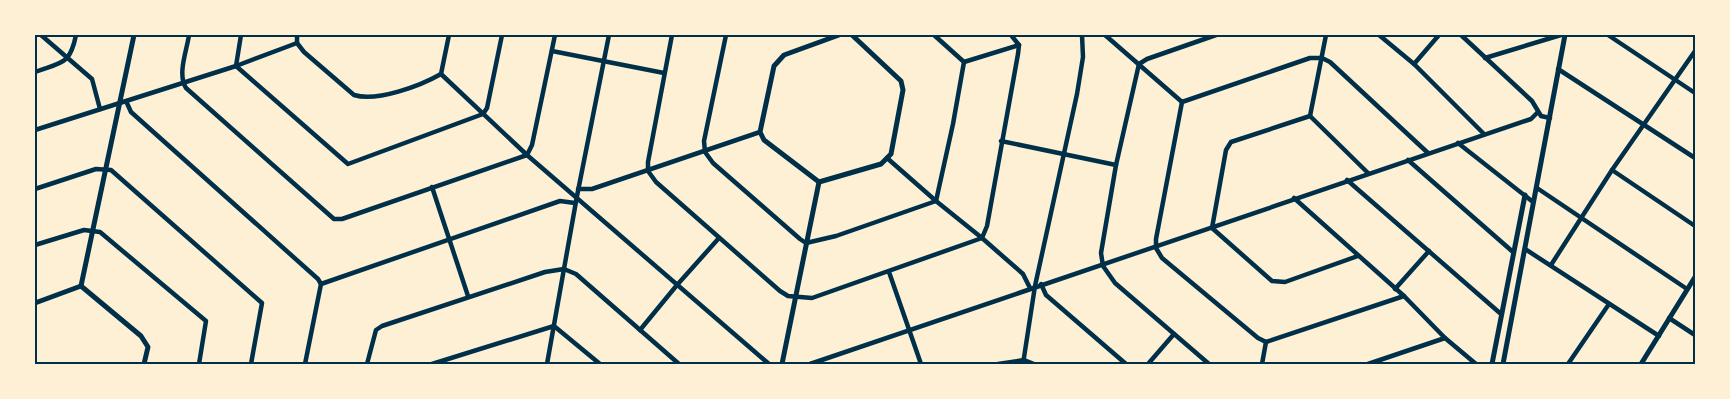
<svg xmlns="http://www.w3.org/2000/svg" width="1730" height="399" viewBox="0 0 1730 399" font-family="'Fira Sans',sans-serif">
	<style>
		.lines { fill: none; stroke-linecap: round; stroke-linejoin: round }
		.minor { stroke: #003049; stroke-width: 4.5 }
		.tertiary { stroke: #003049; stroke-width: 5 }
		.neatline { fill: none; stroke: #003049; stroke-width: 2 }
	</style>
	<rect width="100%" height="100%" fill="#fdf0d5"/>
	<g class="lines">
		<!-- minor -->
		<g class="minor">
			<polyline points="41,35 92,79 100,109"/>
			<path d="M189 35C187 50 177 74 186 88L334 219H342L527 155 532 145 555 35"/>
			<polyline points="241,35 236,66 348,164 483,114 487,108 502,35"/>
			<path d="M297 35V43L304 52 354 95C377 102 420 86 441 74L449 35"/>
			<polyline points="672,35 648,162 648,171 656,182 780,291 788,296 812,298 982,238"/>
			<polyline points="726,35 704,141 705,152 713,163 800,239 806,243 836,236 936,201"/>
			<polyline points="934,35 964,62 953,124 936,201"/>
			<polyline points="1011,35 1019,45 1018,54 987,226 982,238 1023,274 1030,288"/>
			<polyline points="1105,35 1182,102"/>
			<polyline points="1379,35 1414,64 1484,134"/>
			<polyline points="1461,35 1532,101 1541,116 1550,118"/>
			<polyline points="1608,35 1695,93"/>
			<polyline points="552,51 664,73"/>
			<polyline points="1485,58 1561,35"/>
			<polyline points="964,62 1019,45"/>
			<polyline points="1414,64 1439,35"/>
			<polyline points="1558,69 1695,158"/>
			<path d="M35 72C62 62 70 65 76 35"/>
			<polyline points="441,74 527,155 769,364"/>
			<polyline points="126,101 131,112 318,279 321,284 305,364"/>
			<polyline points="1182,102 1156,239 1156,248 1162,258 1258,338 1266,342 1404,296"/>
			<polyline points="1182,102 1310,58 1322,58 1330,62 1428,153"/>
			<polyline points="1310,116 1326,35"/>
			<polyline points="35,130 236,66 297,43"/>
			<polyline points="1001,141 1116,165"/>
			<polyline points="1458,143 1533,202"/>
			<polyline points="887,158 936,201 982,238"/>
			<polyline points="1408,160 1513,252"/>
			<polyline points="1612,170 1695,226"/>
			<polyline points="1347,180 1501,314"/>
			<polyline points="432,187 468,296"/>
			<polyline points="1537,188 1687,289"/>
			<polyline points="35,189 96,169 111,170 262,303 251,364"/>
			<polyline points="578,189 592,189 760,132"/>
			<polyline points="1294,198 1404,296 1445,338 1476,364"/>
			<polyline points="35,245 84,230 100,232 206,321 199,364"/>
			<polyline points="1525,249 1659,336"/>
			<polyline points="1358,256 1285,282 1272,281 1212,228 1226,150 1231,142 1310,116 1368,173"/>
			<polyline points="1551,265 1612,170 1695,51"/>
			<polyline points="889,272 921,364"/>
			<polyline points="321,284 560,201 575,203"/>
			<polyline points="1041,284 1046,295 1126,364"/>
			<polyline points="1395,289 1429,251"/>
			<polyline points="1669,318 1695,335"/>
			<polyline points="640,330 677,285 719,238"/>
			<polyline points="367,364 376,330 382,326 545,272 564,269 576,274 679,364"/>
			<polyline points="432,364 554,326 600,364"/>
			<polyline points="547,364 577,196 609,35"/>
			<polyline points="810,364 1531,119 1537,113"/>
			<polyline points="998,364 1024,360 1034,364"/>
			<polyline points="1023,364 1035,286 1077,94 1083,57 1082,35"/>
			<polyline points="1148,364 1174,334"/>
			<polyline points="1209,364 1115,283 1103,266 1101,253 1116,165 1139,64 1147,59 1216,35"/>
			<polyline points="1262,364 1266,342"/>
			<polyline points="1368,364 1445,338"/>
			<polyline points="1568,364 1609,304"/>
		</g>
		<!-- tertiary -->
		<g class="tertiary">
			<polyline points="839,35 784,55 774,66 760,132 764,140 819,182 881,164 891,154 903,90 901,81 852,35"/>
			<polyline points="81,286 134,35"/>
			<polyline points="35,303 81,286 141,336 148,347 144,364"/>
			<polyline points="782,364 819,182"/>
			<polyline points="1492,364 1525,195"/>
			<polyline points="1503,364 1565,35"/>
			<polyline points="1641,364 1695,277"/>
		</g>
	</g>
	<!-- border -->
	<rect width="1730" height="399" fill="none" stroke="#fdf0d5" stroke-width="72"/>
	<rect x="36" y="36" width="1658" height="327" class="neatline"/>
</svg>
